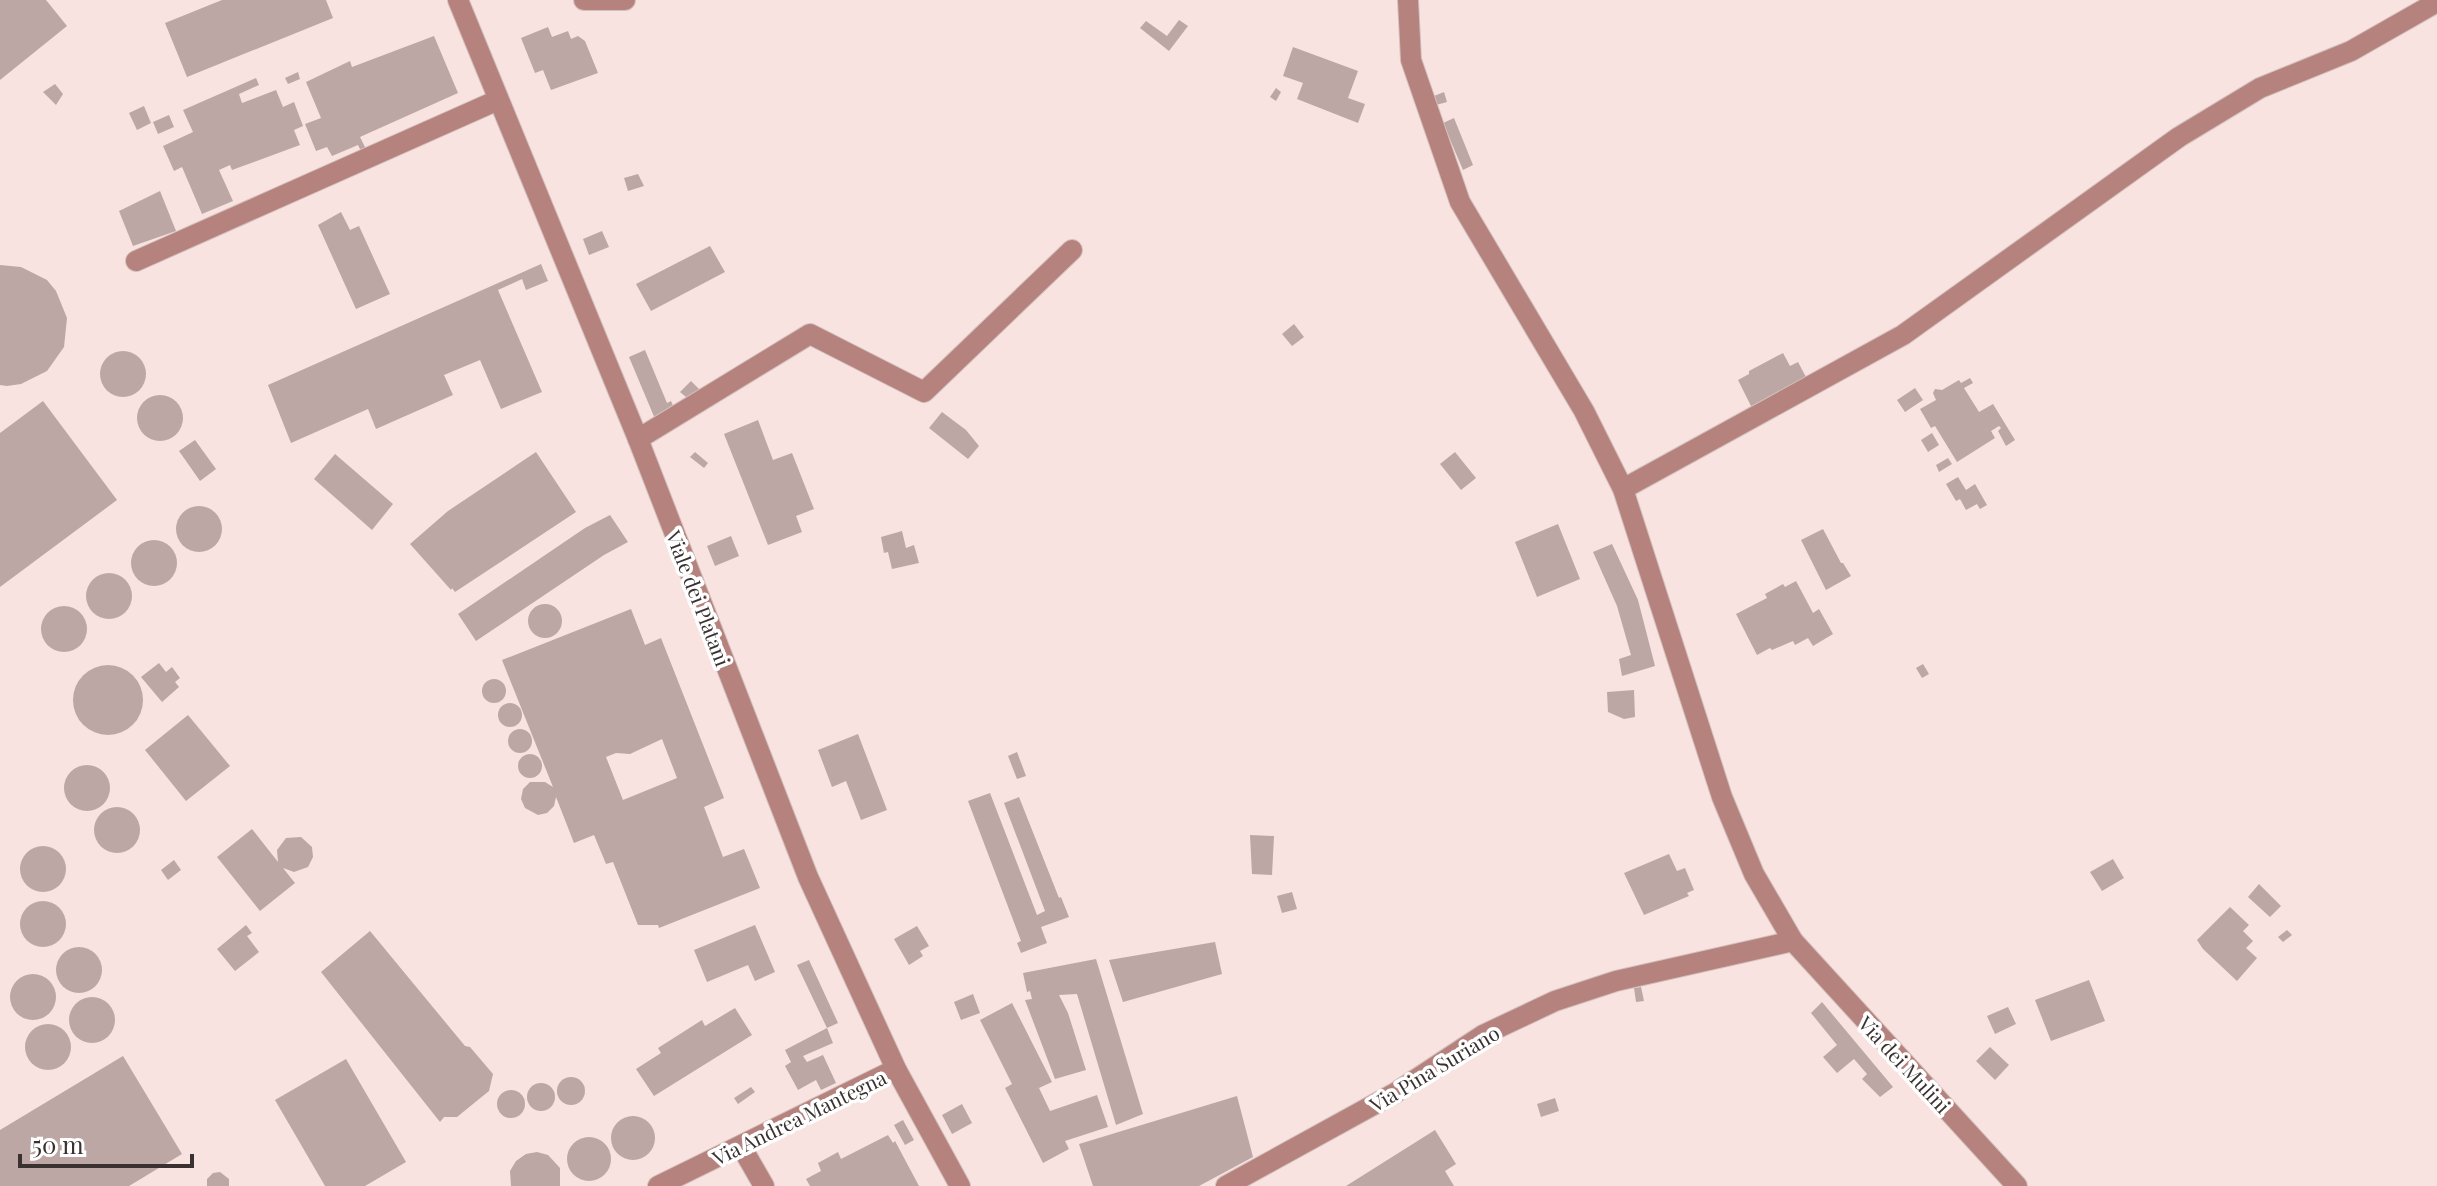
<svg xmlns="http://www.w3.org/2000/svg" width="2437" height="1186" viewBox="0 0 2437 1186" font-family="'Playfair Display',serif">
	<style>
		.building { fill: #bca7a5; fill-rule: evenodd }
		.lines { fill: none; stroke-linecap: round; stroke-linejoin: round }
		.minor-casing { stroke: #d2c0bd; stroke-width: 22 }
		.minor { stroke: #b5827e; stroke-width: 20 }
		.labels { text-anchor: middle; dominant-baseline: central; stroke-width: 7; stroke-linejoin: round; paint-order: stroke }
		.street-label { font-size: 20px; fill: #3a3231; stroke: #fff }
	</style>
	<rect width="100%" height="100%" fill="#f8e3e0"/>
	<!-- building -->
	<g class="building">
		<polygon points="0,0 46,0 67,26 0,80"/>
		<polygon points="222,0 326,0 333,18 187,77 165,23"/>
		<polygon points="1179,20 1188,26 1169,51 1140,28 1146,21 1167,36"/>
		<polygon points="548,27 552,37 568,31 571,39 578,36 585,41 598,73 551,90 543,70 535,73 521,38"/>
		<polygon points="434,36 458,93 360,137 366,149 361,151 358,145 332,156 327,147 316,151 305,124 321,118 306,82 350,61 352,67"/>
		<polygon points="1293,47 1358,71 1348,98 1365,104 1358,123 1297,99 1303,83 1283,76"/>
		<polygon points="298,72 300,79 288,84 285,78"/>
		<polygon points="256,78 259,85 239,94 242,103 276,90 283,107 294,102 303,126 294,130 300,145 232,170 230,165 219,170 233,201 202,214 182,167 174,171 163,146 193,132 183,110"/>
		<polygon points="55,84 63,94 56,105 43,92"/>
		<polygon points="1276,88 1281,92 1276,101 1270,97"/>
		<polygon points="1444,92 1447,102 1436,105 1434,96"/>
		<polygon points="144,106 151,123 137,130 129,113"/>
		<polygon points="169,115 174,127 158,134 153,122"/>
		<polygon points="1454,118 1473,165 1463,170 1443,123"/>
		<polygon points="638,174 644,186 628,191 624,178"/>
		<polygon points="160,191 176,231 133,246 119,211"/>
		<polygon points="341,212 350,230 359,226 390,294 356,309 318,225"/>
		<polygon points="602,231 609,247 589,255 583,239"/>
		<polygon points="710,246 725,272 651,311 636,284"/>
		<polygon points="541,264 548,281 526,290 522,279 498,290 542,392 501,409 480,360 444,375 453,395 376,429 368,409 291,443 268,385"/>
		<polygon points="0,265 21,267 47,280 56,291 67,318 64,347 47,371 21,384 7,386 0,385"/>
		<polygon points="1294,324 1304,337 1292,346 1282,334"/>
		<polygon points="645,350 667,403 671,401 676,412 658,426 629,357"/>
		<circle cx="123" cy="374" r="23"/>
		<polygon points="1783,353 1790,366 1798,362 1806,377 1753,410 1738,380 1749,374 1749,371"/>
		<polygon points="1970,378 1973,383 1964,388 1979,412 1993,404 2015,440 2006,446 1998,431 2001,428 1999,426 1991,431 1995,438 1957,462 1935,426 1931,428 1920,409 1936,400 1933,393 1935,389 1942,390 1959,380 1961,383"/>
		<polygon points="691,381 702,392 692,402 680,392"/>
		<polygon points="1915,388 1923,400 1905,412 1897,400"/>
		<circle cx="160" cy="418" r="23"/>
		<polygon points="43,401 117,500 0,587 0,433"/>
		<polygon points="942,412 966,430 979,446 968,459 929,428"/>
		<polygon points="758,420 773,460 792,453 814,509 796,516 802,532 768,545 724,434"/>
		<polygon points="1932,433 1939,445 1928,452 1921,440"/>
		<polygon points="195,440 216,469 200,481 179,451"/>
		<polygon points="536,452 576,512 455,592 452,588 451,590 410,544 448,511"/>
		<polygon points="695,452 708,463 704,468 690,457"/>
		<polygon points="1455,452 1476,478 1461,490 1440,464"/>
		<polygon points="335,454 393,504 372,530 314,479"/>
		<polygon points="1948,458 1952,464 1939,472 1936,465"/>
		<polygon points="1958,477 1966,490 1975,484 1987,505 1980,509 1977,504 1966,510 1960,499 1956,501 1946,484"/>
		<circle cx="199" cy="529" r="23"/>
		<polygon points="610,515 628,542 604,555 476,641 458,614 585,528"/>
		<polygon points="1558,524 1580,579 1537,597 1515,542"/>
		<polygon points="1823,529 1841,563 1843,563 1851,576 1826,590 1801,540"/>
		<polygon points="902,531 906,548 914,545 919,563 892,569 888,552 884,553 881,537"/>
		<polygon points="731,536 739,556 715,566 707,546"/>
		<circle cx="154" cy="563" r="23"/>
		<polygon points="1612,544 1638,600 1655,666 1622,676 1619,659 1631,655 1617,606 1593,552"/>
		<circle cx="109" cy="596" r="23"/>
		<polygon points="1796,581 1813,613 1819,609 1833,634 1813,646 1808,638 1795,645 1793,641 1772,650 1770,648 1757,655 1736,614 1767,598 1765,594 1783,584 1785,587"/>
		<circle cx="545" cy="621" r="17"/>
		<circle cx="64" cy="629" r="23"/>
		<path d="M631 609 645 645 661 638 724 798 704 807 723 857 744 849 760 888 659 928 658 925H638L613 862 606 864 594 835 574 843 556 797 554 806 547 813 538 815 525 808 521 799 523 789 530 782H545L553 787 502 660ZM662 739 677 778 623 800 606 757 616 753 630 754Z"/>
		<polygon points="159,663 166,672 172,667 180,678 175,682 179,687 162,702 141,677"/>
		<polygon points="1923,664 1929,674 1922,678 1916,668"/>
		<circle cx="108" cy="700" r="35"/>
		<circle cx="494" cy="691" r="12"/>
		<polygon points="1634,690 1635,717 1624,719 1608,712 1607,692"/>
		<circle cx="510" cy="715" r="12"/>
		<polygon points="188,715 230,766 186,801 145,750"/>
		<circle cx="520" cy="741" r="12"/>
		<polygon points="858,734 887,810 861,820 846,781 832,787 818,750"/>
		<polygon points="1017,752 1026,776 1017,779 1008,756"/>
		<circle cx="530" cy="766" r="12"/>
		<circle cx="87" cy="788" r="23"/>
		<polygon points="990,793 1037,915 1045,911 1004,803 1019,797 1059,898 1061,897 1069,917 1041,927 1047,943 1021,953 1017,943 1021,941 968,801"/>
		<circle cx="117" cy="830" r="23"/>
		<polygon points="252,829 278,862 277,850 286,838 301,837 312,847 313,857 308,867 294,872 283,868 295,883 260,911 217,857"/>
		<polygon points="1250,835 1274,836 1272,875 1252,874"/>
		<circle cx="43" cy="869" r="23"/>
		<polygon points="1669,854 1677,871 1685,868 1694,890 1687,893 1689,896 1644,915 1624,873"/>
		<polygon points="2113,859 2124,878 2102,891 2090,872"/>
		<polygon points="174,860 181,870 168,880 161,870"/>
		<polygon points="2259,884 2281,906 2270,917 2248,897"/>
		<polygon points="1292,892 1297,909 1282,913 1277,896"/>
		<circle cx="43" cy="924" r="23"/>
		<polygon points="2230,907 2249,925 2243,931 2253,941 2246,948 2257,958 2237,981 2203,949 2197,940"/>
		<polygon points="246,925 252,933 247,936 259,952 235,971 217,949"/>
		<polygon points="755,925 775,972 755,981 748,965 707,982 694,950"/>
		<polygon points="917,926 929,946 920,951 923,956 909,965 894,939"/>
		<polygon points="2287,930 2292,935 2283,942 2278,937"/>
		<polygon points="370,931 465,1046 470,1047 493,1074 489,1091 457,1117 444,1117 440,1122 321,972"/>
		<polygon points="1215,942 1222,974 1123,1002 1109,960"/>
		<circle cx="79" cy="970" r="23"/>
		<polygon points="1096,959 1143,1114 1116,1125 1077,994 1059,995 1068,1013 1086,1070 1055,1079 1025,1000 1032,999 1030,991 1027,992 1023,973"/>
		<polygon points="809,960 838,1023 827,1028 833,1043 803,1056 807,1062 823,1055 836,1083 821,1090 816,1080 798,1090 785,1066 791,1062 785,1050 827,1028 797,965"/>
		<circle cx="33" cy="997" r="23"/>
		<polygon points="2089,980 2105,1021 2051,1041 2035,1000"/>
		<polygon points="1641,987 1644,1001 1636,1002 1634,988"/>
		<polygon points="973,994 980,1013 961,1020 954,1002"/>
		<circle cx="92" cy="1020" r="23"/>
		<polygon points="1822,1002 1893,1087 1880,1097 1862,1079 1867,1074 1854,1059 1837,1073 1823,1057 1837,1045 1811,1013"/>
		<polygon points="1012,1003 1052,1082 1039,1088 1050,1111 1097,1095 1108,1127 1065,1141 1069,1149 1043,1163 1005,1088 1012,1084 980,1020"/>
		<polygon points="2008,1007 2016,1024 1995,1034 1987,1016"/>
		<polygon points="735,1008 752,1035 654,1096 636,1069 661,1053 658,1048 702,1020 705,1026"/>
		<circle cx="48" cy="1047" r="23"/>
		<polygon points="1990,1047 2009,1065 1995,1080 1976,1061"/>
		<polygon points="123,1056 182,1154 129,1186 0,1186 0,1130"/>
		<polygon points="346,1059 406,1162 365,1186 325,1186 275,1100"/>
		<circle cx="571" cy="1091" r="14"/>
		<circle cx="541" cy="1097" r="14"/>
		<polygon points="751,1087 755,1092 738,1104 734,1098"/>
		<circle cx="511" cy="1104" r="14"/>
		<polygon points="1237,1096 1253,1157 1199,1186 1093,1186 1079,1144"/>
		<polygon points="1555,1098 1559,1111 1541,1117 1537,1104"/>
		<polygon points="962,1104 972,1123 952,1134 942,1115"/>
		<circle cx="633" cy="1138" r="22"/>
		<polygon points="903,1120 914,1140 905,1145 894,1125"/>
		<polygon points="1435,1130 1456,1164 1445,1171 1454,1186 1346,1186"/>
		<polygon points="888,1135 893,1143 895,1141 919,1186 810,1186 806,1179 821,1171 818,1163 838,1152 841,1159"/>
		<circle cx="589" cy="1159" r="22"/>
		<polygon points="537,1152 548,1155 560,1168 560,1186 511,1186 510,1171 516,1161 526,1154"/>
		<polygon points="220,1172 229,1179 229,1186 207,1186 207,1179 213,1173"/>
	</g>
	<g class="lines">
		<!-- minor casing -->
		<g class="minor-casing">
			<g id="minor">
				<polyline points="458,0 638,439 808,877 896,1069 960,1186"/>
				<polyline points="584,0 625,0"/>
				<polyline points="1408,0 1411,60 1460,202 1584,411 1623,489 1722,797 1754,874 1793,941 2017,1186"/>
				<polyline points="136,261 498,100"/>
				<polyline points="638,439 810,334 924,392 1072,250"/>
				<polyline points="1623,489 1903,335 2179,137 2260,88 2351,51 2437,2"/>
				<polyline points="741,1146 764,1186"/>
				<polyline points="658,1186 896,1069"/>
				<polyline points="1226,1186 1395,1093 1483,1035 1555,1001 1616,981 1793,941"/>
			</g>
		</g>
		<!-- minor -->
		<use href="#minor" class="minor"/>
	</g>
	<g class="labels">
		<!-- street labels -->
		<g class="street-label">
			<text transform="translate(699 598) rotate(69)">Viale dei Platani</text>
			<text transform="translate(1905 1064) rotate(47)">Via dei Mulini</text>
			<text transform="translate(1434 1068) rotate(-31)">Via Pina Suriano</text>
			<text transform="translate(799 1117) rotate(-26)">Via Andrea Mantegna</text>
		</g>
	</g>
	<!-- scale -->
	<path d="M20 1154v12h172v-12" fill="none" stroke="#3a3231" stroke-width="4"/>
	<text x="32" y="1154" font-size="24" fill="#3a3231" stroke="#ffffff" stroke-width="6" paint-order="stroke">50 m</text>
</svg>
